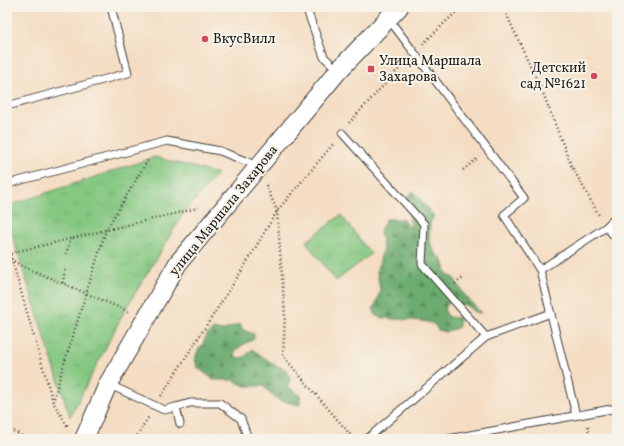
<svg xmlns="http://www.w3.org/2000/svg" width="624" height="446" viewBox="0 0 624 446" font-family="Vollkorn,serif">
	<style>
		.forest { fill: url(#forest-firs); stroke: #446446 }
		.park { fill: url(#park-tufts); stroke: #50724f }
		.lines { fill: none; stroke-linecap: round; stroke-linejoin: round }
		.service-casing { stroke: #3c3935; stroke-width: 9 }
		.tertiary-casing { stroke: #3c3935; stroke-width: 20 }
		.path { stroke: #3c3935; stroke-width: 2.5; stroke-dasharray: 1 3; stroke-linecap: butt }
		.service { stroke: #fff; stroke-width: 7 }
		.tertiary { stroke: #fff; stroke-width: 18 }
		.poi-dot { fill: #d1495b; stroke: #f7f3e8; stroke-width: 1.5 }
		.labels { text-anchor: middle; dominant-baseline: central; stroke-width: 4; stroke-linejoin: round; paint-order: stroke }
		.poi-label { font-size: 14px; fill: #1c1c1c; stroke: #f7f3e8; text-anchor: start }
		.street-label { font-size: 14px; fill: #1c1c1c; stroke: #f7f3e8 }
	</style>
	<defs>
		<pattern id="forest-firs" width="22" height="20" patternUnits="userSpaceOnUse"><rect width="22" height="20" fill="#6cac70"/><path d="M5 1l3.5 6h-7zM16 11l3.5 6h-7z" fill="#588b5b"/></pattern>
		<pattern id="park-tufts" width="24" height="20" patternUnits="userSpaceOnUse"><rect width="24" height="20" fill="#85c882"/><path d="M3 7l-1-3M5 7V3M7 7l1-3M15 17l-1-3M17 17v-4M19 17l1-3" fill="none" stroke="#72ab70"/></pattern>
	</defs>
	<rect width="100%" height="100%" fill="#f7f3e8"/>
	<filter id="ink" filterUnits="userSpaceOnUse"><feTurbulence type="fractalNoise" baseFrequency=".025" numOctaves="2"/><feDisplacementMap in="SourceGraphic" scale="8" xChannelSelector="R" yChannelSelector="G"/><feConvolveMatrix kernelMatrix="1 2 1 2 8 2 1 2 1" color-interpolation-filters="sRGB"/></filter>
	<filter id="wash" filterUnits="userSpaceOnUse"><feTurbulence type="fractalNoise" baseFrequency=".012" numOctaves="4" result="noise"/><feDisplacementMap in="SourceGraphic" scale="16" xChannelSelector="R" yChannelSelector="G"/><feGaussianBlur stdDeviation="0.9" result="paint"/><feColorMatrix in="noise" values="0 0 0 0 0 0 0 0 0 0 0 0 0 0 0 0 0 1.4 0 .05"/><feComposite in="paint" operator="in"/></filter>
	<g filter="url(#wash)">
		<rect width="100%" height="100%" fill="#f4ddc2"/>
		<!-- forest -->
		<g class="forest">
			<path d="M413 191 434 216 430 223 429 240 435 253 443 260 447 275 453 277 464 294 481 313 474 312 466 305 449 302 444 309 448 317 459 318V327L446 332 438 330 434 324C415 317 395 322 376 316L373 308 377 302 380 290 377 271 383 249 380 231 386 219H402L411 228 408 197Z"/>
			<polygon points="240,324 243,330 254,334 254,339 241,346 234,353 237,358 245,357 252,349 275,365 287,370 290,378 288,387 300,395 300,405 278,400 263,386 245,386 233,380 214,380 198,368 195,360 198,350 203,344 206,336 213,329 222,331 231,327"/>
		</g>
		<!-- park -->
		<g class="park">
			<polygon points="155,157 218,174 185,211 125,310 70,417 7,219 7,206"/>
			<polygon points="341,215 371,254 336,281 306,242"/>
		</g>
	</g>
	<g filter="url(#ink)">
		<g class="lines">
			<!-- service casing -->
			<g class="service-casing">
				<g id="service">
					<polyline points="306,7 324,57 338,70"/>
					<polyline points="388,18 524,198 504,215 540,270 576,415"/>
					<polyline points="7,106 128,73 111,7"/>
					<polyline points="342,133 424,224 422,264 486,337"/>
					<polyline points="7,184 167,141 220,151 258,166"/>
					<polyline points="606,227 617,239"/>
					<polyline points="540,270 606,227 617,216"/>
					<polyline points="108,384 164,410 176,407"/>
					<polyline points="180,424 176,407 190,403 220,403 241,419 248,439"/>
					<polyline points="367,439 486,337 551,313"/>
					<polyline points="448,439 617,408"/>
				</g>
			</g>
			<!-- tertiary casing -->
			<g class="tertiary-casing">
				<polyline id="tertiary" points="84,439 108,384 178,263 339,70 399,7"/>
			</g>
			<!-- path -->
			<g class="path">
				<polyline points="503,7 543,93 571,165 600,217"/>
				<polyline points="423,44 461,7"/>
				<polyline points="349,123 405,62"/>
				<polyline points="463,170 478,158"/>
				<polyline points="266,185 277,211 285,316 283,356 354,439"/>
				<polyline points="7,243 53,402 68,427"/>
				<polyline points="7,254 198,208"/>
				<polyline points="66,254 71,238"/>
				<polyline points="7,257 22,266 130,312"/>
				<polyline points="63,283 65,267"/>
				<polyline points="455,284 463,278"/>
				<polyline points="161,396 244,267 277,211 334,143"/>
				<polyline points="53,402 59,380 106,230 148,160"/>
				<polyline points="588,426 589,433"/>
				<polyline points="7,427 27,439"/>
				<polyline points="135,439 149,416"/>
			</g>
			<!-- service -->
			<use href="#service" class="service"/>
			<!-- tertiary -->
			<use href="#tertiary" class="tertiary"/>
		</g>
	</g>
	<!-- markers -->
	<g class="poi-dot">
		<circle cx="205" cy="39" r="4"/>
		<rect x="367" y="65" width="8" height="8" rx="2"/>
		<circle cx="594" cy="76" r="4"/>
	</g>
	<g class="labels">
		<!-- poi labels -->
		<g class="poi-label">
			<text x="213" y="39">ВкусВилл</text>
			<text x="379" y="61">Улица Маршала<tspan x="379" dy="16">Захарова</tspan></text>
			<text x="586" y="68" text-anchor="end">Детский<tspan x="586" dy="16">сад №1621</tspan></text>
		</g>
		<!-- street labels -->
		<g class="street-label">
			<text transform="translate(224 211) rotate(-51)">улица Маршала Захарова</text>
		</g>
	</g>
	<!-- margin -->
	<rect width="624" height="446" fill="none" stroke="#f7f3e8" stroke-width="24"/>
</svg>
